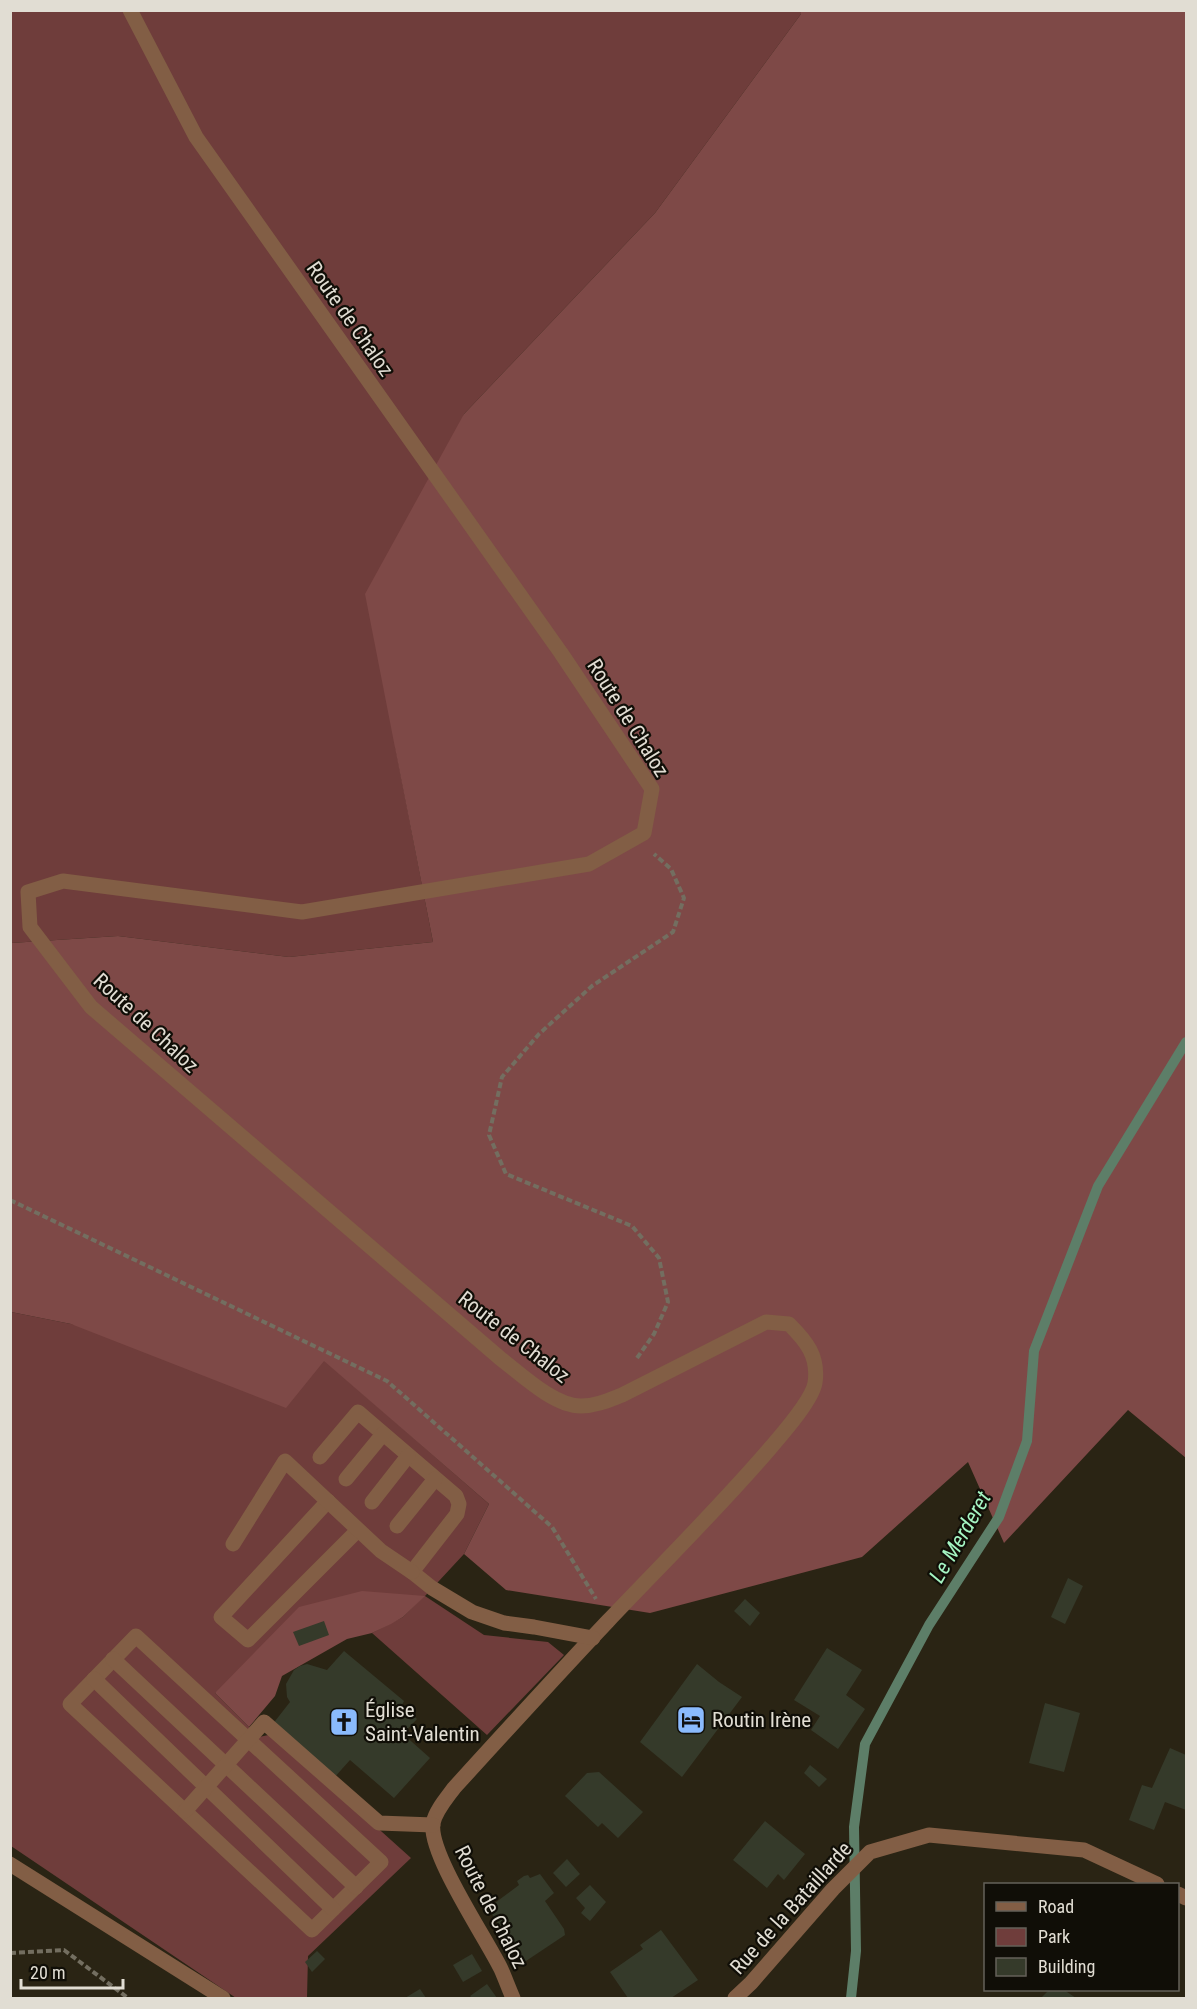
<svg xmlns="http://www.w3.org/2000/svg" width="1197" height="2009" viewBox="0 0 1197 2009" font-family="'Roboto Condensed',sans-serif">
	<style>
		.green { fill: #6f3d3b }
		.forest { fill: #7e4947 }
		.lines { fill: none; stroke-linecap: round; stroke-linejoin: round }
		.stream { stroke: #5d7e68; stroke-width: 10 }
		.building { fill: #353a2a }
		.path { stroke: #736e60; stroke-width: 4; stroke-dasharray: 6 3; stroke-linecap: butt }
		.minor { stroke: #825e45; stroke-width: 15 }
		.labels { text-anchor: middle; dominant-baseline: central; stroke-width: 4.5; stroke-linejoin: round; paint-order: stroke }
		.street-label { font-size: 21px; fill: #e1ddd3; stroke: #100e07 }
		.poi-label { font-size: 21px; fill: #e1ddd3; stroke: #100e07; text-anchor: start }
		.water-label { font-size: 22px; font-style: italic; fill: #a5f4c2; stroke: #100e07 }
	</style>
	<rect width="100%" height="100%" fill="#2a2414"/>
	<!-- green -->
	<g class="green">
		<polygon points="11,11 801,11 801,14 655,213 464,414 395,745 433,942 289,957 118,936 11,943"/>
		<polygon points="11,1312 71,1324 324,1360 489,1504 464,1554 425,1596 484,1635 548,1642 564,1655 487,1735 372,1633 403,1617 424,1596 215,1693 259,1737 273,1734 411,1858 308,1956 307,1998 236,1998 11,1846"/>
	</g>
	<!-- forest -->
	<g class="forest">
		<polygon points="801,11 1186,11 1186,1458 1128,1410 1004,1543 968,1462 862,1557 650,1613 506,1590 464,1554 489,1504 324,1361 286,1408 71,1324 11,1312 11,943 118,936 289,957 433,942 365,594 464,414 655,213 801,14"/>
		<polygon points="362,1591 425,1596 403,1617 391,1624 372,1633 347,1639 282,1676 275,1696 249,1727 215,1693 299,1607"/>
	</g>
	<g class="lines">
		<!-- stream -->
		<polyline class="stream" points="851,1998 856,1951 854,1827 865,1744 929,1625 999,1517 1027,1441 1034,1351 1098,1186 1186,1042"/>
	</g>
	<!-- building -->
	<g class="building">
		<polygon points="1068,1578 1083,1586 1065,1624 1051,1617"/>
		<polygon points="745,1599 760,1613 750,1626 734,1611"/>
		<polygon points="324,1621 329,1635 299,1646 293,1632"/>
		<polygon points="827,1648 862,1670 846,1695 865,1709 838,1749 811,1730 820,1716 794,1700"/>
		<polygon points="344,1651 404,1701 402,1705 417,1719 403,1734 430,1758 394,1798 350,1760 333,1779 272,1725 290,1702 287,1697 286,1684 294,1670 300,1666 307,1664 327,1670"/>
		<polygon points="697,1664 719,1682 742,1697 682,1777 640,1742"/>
		<polygon points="1045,1703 1080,1713 1064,1772 1029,1763"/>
		<polygon points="1170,1748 1186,1755 1186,1810 1165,1802 1154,1830 1129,1820 1142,1785 1152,1788"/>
		<polygon points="810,1765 827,1779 819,1787 804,1773"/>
		<polygon points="599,1772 643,1812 618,1838 602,1823 598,1827 565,1796 587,1773"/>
		<polygon points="765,1821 805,1854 784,1880 778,1874 767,1888 733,1860"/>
		<polygon points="567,1859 580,1874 566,1887 553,1873"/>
		<polygon points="540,1874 554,1893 545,1901 564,1929 565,1935 523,1963 488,1908 519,1885 517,1881 524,1876 528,1875 530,1878"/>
		<polygon points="590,1885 606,1902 590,1921 581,1913 585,1908 576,1898"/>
		<polygon points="661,1930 698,1980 671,1998 628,1998 610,1972 643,1949 640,1945"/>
		<polygon points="317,1951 325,1959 312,1972 305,1962"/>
		<polygon points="472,1954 482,1971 463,1982 453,1965"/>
		<polygon points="487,1984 497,1998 472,1998 470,1996"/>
		<polygon points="420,1989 426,1998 405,1998"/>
		<polygon points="1049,1990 1064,1990 1076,1998 1041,1998"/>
	</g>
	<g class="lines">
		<!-- path -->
		<g class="path">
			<polyline points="10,1200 387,1381 552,1527 596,1599"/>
			<polyline points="637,1358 654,1334 668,1302 659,1258 632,1226 506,1174 489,1135 502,1077 539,1034 592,986 673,932 684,898 671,869 654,854"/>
			<polyline points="10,1953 64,1950 128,1998"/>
		</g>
		<!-- minor -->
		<g class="minor">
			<path d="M130 10 196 137 561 653 652 789 644 833 589 864 302 912 63 881 28 892 30 927 91 1007 501 1359C522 1375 554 1406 581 1406 596 1406 609 1400 622 1395L766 1322 789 1324C806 1341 819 1356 815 1383 812 1400 784 1432 772 1446 720 1507 663 1563 608 1621 556 1676 505 1732 454 1788 446 1799 436 1810 433 1823 428 1853 486 1938 501 1969 505 1978 509 1989 513 1998"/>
			<polyline points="320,1457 358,1412 456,1496 459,1504 457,1514 412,1572 432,1588 472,1612 504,1623 534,1627 593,1638"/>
			<polyline points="346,1479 383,1434"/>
			<polyline points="328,1501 221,1617 248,1640 358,1530"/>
			<polyline points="372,1502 408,1456"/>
			<polyline points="397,1526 435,1479"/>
			<polyline points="233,1544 285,1461 381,1551 412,1572"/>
			<polygon points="136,1636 381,1862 312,1930 70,1704"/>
			<polyline points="113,1659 356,1887"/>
			<polyline points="94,1679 333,1909"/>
			<polyline points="185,1811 264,1722 379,1823 433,1825"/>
			<polyline points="10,1864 223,1998"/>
			<polyline points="1178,1894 1186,1898"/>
			<polyline points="735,1998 751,1983 833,1889 870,1852 929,1835 1084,1850 1157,1884"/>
		</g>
	</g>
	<!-- icons -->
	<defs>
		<g id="hotel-square" transform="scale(1.5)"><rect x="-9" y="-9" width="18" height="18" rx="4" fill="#8abafc" stroke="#100e07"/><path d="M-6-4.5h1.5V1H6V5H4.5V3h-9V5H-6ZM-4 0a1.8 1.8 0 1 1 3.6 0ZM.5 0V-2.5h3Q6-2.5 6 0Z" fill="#111"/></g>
		<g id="church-square" transform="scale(1.5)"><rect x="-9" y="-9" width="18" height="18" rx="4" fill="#8abafc" stroke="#100e07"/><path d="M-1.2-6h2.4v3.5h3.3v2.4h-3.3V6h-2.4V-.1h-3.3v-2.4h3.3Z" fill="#111"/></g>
	</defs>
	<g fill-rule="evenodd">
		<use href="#hotel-square" x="691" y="1720"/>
		<use href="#church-square" x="344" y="1722"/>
	</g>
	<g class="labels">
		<!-- street labels -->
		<g class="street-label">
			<text transform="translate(350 319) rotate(55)">Route de Chaloz</text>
			<text transform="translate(628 718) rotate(58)">Route de Chaloz</text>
			<text transform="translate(146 1023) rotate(43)">Route de Chaloz</text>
			<text transform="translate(514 1337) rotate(38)">Route de Chaloz</text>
			<text transform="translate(491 1907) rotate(63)">Route de Chaloz</text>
			<text transform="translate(791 1908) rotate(-48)">Rue de la Bataillarde</text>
		</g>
		<!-- poi labels -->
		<g class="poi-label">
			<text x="365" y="1710">Église<tspan x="365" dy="24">Saint-Valentin</tspan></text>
			<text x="712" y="1720">Routin Irène</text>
		</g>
		<!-- water labels -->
		<g class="water-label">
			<text transform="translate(960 1537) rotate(-60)">Le Merderet</text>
		</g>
	</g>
	<!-- border -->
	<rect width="1197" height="2009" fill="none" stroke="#e1ddd3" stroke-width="24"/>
	<!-- legend -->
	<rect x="984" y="1883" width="195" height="108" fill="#100e07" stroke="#646159" stroke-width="1.5"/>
	<rect x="996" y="1902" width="30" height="9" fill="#825e45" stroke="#646159" stroke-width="1.5"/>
	<text x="1038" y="1913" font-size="18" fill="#e1ddd3">Road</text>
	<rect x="996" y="1928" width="30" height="18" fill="#6f3d3b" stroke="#646159" stroke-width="1.5"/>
	<text x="1038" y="1943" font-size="18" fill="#e1ddd3">Park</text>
	<rect x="996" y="1958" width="30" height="18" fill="#353a2a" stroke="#646159" stroke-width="1.5"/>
	<text x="1038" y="1973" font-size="18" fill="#e1ddd3">Building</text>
	<!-- scale -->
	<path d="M21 1979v9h102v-9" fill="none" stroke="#e1ddd3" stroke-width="3"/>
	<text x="30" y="1979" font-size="18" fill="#e1ddd3" stroke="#100e07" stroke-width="4.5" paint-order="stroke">20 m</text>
</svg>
